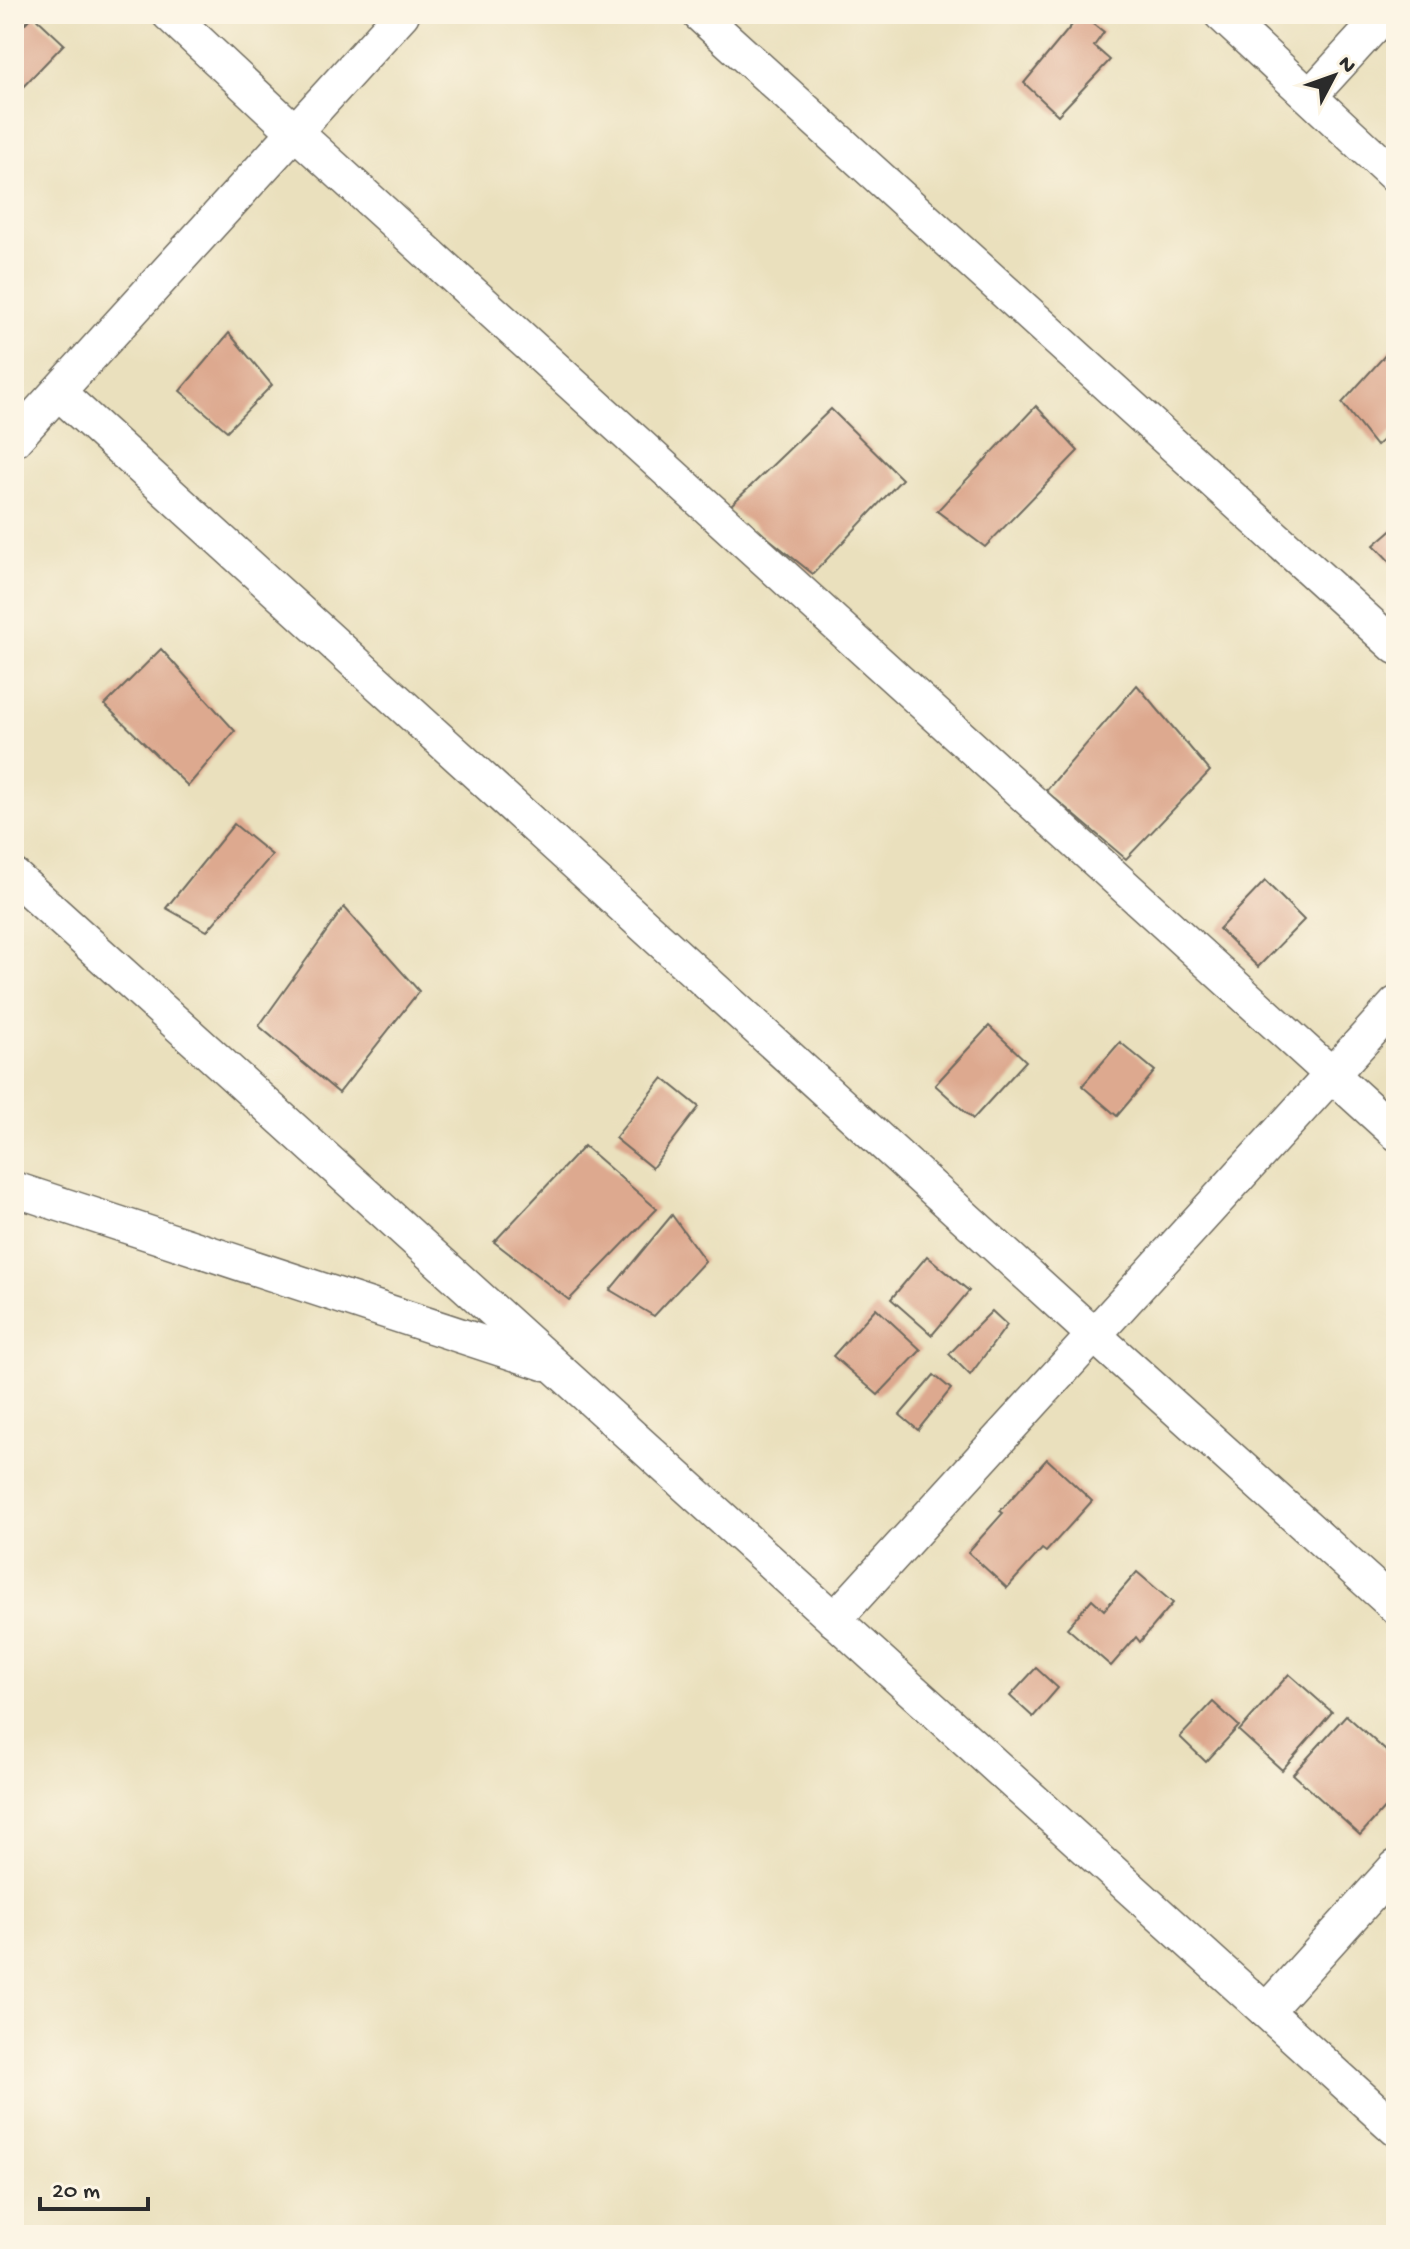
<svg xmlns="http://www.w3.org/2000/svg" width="1410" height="2249" viewBox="0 0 1410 2249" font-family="'Gochi Hand',sans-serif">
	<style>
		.building { fill: #dda98f }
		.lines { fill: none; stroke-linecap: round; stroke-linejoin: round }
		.minor-casing { stroke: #6e6a5e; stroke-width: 37 }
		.minor { stroke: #fff; stroke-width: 34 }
	</style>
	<rect width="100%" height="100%" fill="#fcf5e5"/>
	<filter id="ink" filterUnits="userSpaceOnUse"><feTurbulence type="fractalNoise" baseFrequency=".0125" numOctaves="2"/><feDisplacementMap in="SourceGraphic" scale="16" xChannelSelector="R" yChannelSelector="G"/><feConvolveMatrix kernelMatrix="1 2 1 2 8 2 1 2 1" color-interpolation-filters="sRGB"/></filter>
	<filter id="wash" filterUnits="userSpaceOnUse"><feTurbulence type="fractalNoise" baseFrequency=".006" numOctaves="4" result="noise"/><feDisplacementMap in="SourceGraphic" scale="32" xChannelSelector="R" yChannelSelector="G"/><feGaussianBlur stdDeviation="1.8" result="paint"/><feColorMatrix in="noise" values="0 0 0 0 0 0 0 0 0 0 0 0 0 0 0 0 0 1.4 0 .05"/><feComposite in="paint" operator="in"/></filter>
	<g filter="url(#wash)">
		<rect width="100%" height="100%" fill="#eae0bd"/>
		<g id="blocks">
			<!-- building -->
			<g class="building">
				<polygon points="1081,14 1104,32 1094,46 1110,60 1058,115 1024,83"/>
				<polygon points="33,15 64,44 16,94 14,35"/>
				<polygon points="229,333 272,385 227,431 180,391"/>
				<polygon points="1396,343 1396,428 1376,446 1342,403"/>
				<polygon points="1036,406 1078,451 985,547 937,511"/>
				<polygon points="831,409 902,479 813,574 729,507"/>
				<polygon points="1396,526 1396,568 1374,545"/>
				<polygon points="161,649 235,731 188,786 105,705"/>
				<polygon points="1137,685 1210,771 1126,859 1046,791"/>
				<polygon points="234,824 272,855 207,931 166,908"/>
				<polygon points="1265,881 1304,920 1258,967 1219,929"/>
				<polygon points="344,907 419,991 339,1093 259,1026"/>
				<polygon points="989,1026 1026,1061 973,1119 935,1085"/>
				<polygon points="1120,1042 1155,1071 1117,1116 1082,1086"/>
				<polygon points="663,1078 699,1107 652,1168 615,1138"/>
				<polygon points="584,1146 657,1209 569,1300 494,1242"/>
				<polygon points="672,1215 705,1261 654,1316 610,1290"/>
				<polygon points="927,1256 969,1291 932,1335 891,1299"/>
				<polygon points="876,1308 921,1350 878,1395 833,1356"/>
				<polygon points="992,1311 1007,1325 970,1375 949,1354"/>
				<polygon points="934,1375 951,1389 918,1430 900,1415"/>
				<polygon points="1047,1459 1092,1501 1046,1552 1042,1549 1007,1588 968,1552 1003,1513 1000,1511"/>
				<polygon points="1137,1572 1173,1603 1140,1642 1136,1637 1111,1666 1067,1628 1092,1599 1104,1610"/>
				<polygon points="1036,1668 1058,1688 1033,1717 1010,1696"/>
				<polygon points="1289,1674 1332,1712 1282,1770 1239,1731"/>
				<polygon points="1213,1702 1239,1726 1206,1762 1180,1737"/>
				<polygon points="1346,1715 1396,1760 1396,1795 1360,1835 1293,1774"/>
			</g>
		</g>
	</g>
	<g filter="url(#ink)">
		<use href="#blocks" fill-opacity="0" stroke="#6e6a5e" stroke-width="2"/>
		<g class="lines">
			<!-- minor casing -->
			<g class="minor-casing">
				<g id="minor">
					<polyline points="169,14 295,132 1396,1133"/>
					<polyline points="699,14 1396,647"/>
					<polyline points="1221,14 1396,177"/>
					<polyline points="1310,96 1385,14"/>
					<polyline points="58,392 1094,1335 1396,1607"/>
					<polyline points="14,440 402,14"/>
					<polyline points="14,876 1396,2129"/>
					<polyline points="14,1189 544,1363"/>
					<polyline points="834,1620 1396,1004"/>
					<polyline points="1266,2011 1396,1867"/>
				</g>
			</g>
			<!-- minor -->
			<use href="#minor" class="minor"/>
		</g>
	</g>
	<!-- margin -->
	<rect width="1410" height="2249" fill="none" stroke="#fcf5e5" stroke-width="48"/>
	<!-- north arrow -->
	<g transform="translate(1334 76) rotate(49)" stroke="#fcf5e5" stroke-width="6" paint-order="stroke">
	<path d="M0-6L14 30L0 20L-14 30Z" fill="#2b2b2b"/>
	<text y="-12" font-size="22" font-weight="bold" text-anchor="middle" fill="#2b2b2b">N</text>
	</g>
	<!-- scale -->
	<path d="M40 2197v12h108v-12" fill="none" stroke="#2b2b2b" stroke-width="4"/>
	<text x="52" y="2197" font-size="24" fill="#2b2b2b" stroke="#fcf5e5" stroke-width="6" paint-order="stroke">20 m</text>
</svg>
